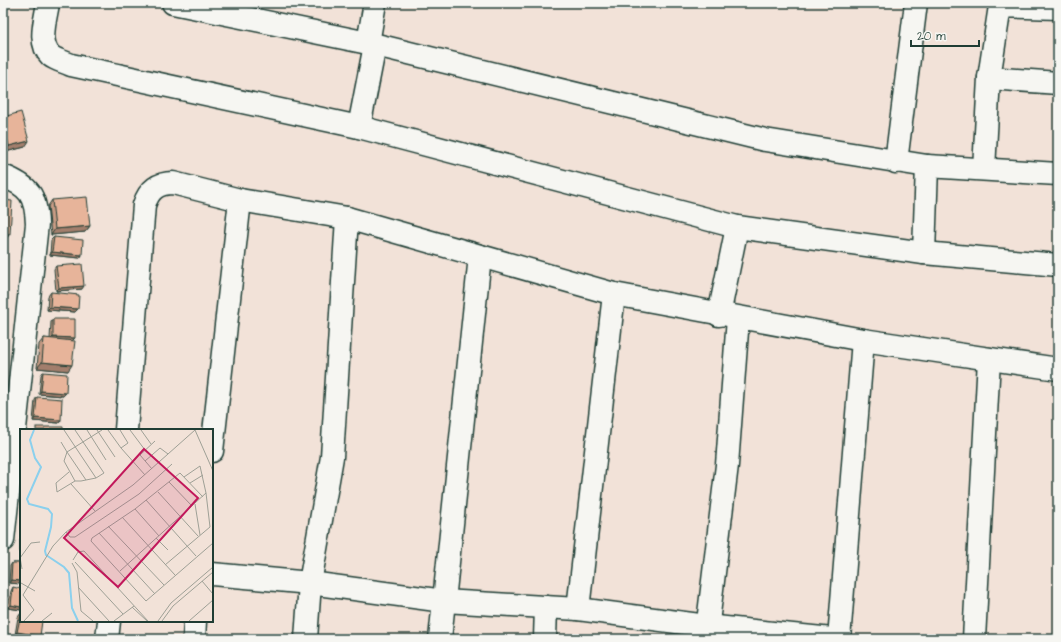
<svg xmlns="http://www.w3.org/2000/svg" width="1061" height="642" viewBox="0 0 1061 642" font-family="'Architects Daughter',sans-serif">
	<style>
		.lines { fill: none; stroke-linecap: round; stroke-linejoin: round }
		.minor-casing { stroke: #1f3d34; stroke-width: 25 }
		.minor { stroke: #f6f6f2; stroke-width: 22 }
		.wall { fill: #c79b84; stroke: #1f3d34 }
		.shaded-wall { fill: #a27e6c; stroke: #1f3d34 }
		.building { fill: #e7b49a; stroke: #1f3d34 }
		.inset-river { fill: none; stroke: #8bd0ed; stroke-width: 2 }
		.inset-road { fill: none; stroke: #9ea096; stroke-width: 1 }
		.view { fill: #c2185b; fill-opacity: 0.15; stroke: #c2185b; stroke-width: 2 }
		.inset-edge { fill: none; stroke: #1f3d34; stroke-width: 2 }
	</style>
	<rect width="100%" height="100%" fill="#f2e2d8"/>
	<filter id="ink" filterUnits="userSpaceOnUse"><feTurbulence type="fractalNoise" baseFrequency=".025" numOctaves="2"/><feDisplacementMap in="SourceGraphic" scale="8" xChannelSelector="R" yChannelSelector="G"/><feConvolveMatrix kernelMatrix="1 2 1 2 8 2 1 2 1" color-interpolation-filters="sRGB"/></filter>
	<g filter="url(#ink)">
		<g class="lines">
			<!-- minor casing -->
			<g class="minor-casing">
				<g id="minor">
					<path d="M48 3C46 18 37 43 51 56 56 60 65 62 71 65L359 127 737 227 924 253 1058 265"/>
					<polyline points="173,3 368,43 765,140 927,166 1058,174"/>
					<polyline points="368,43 375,3"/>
					<polyline points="989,78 1058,83"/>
					<polyline points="359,127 375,45"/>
					<polyline points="896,162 916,3"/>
					<polyline points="984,169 989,78 1000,6 1058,8"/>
					<path d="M3 176C29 186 36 195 37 224L3 540"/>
					<polyline points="924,253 927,166"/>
					<polyline points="719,315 737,227"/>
					<path d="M126 430 144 205C149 190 157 183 173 183L240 200 347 218 614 294 863 340 1058 369"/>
					<polyline points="212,451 240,200"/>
					<polyline points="212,574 310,583 444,601 578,609 707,626 832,639"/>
					<polyline points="578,609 614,294"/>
					<polyline points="107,639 109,621"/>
					<polyline points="194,639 195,621"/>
					<polyline points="306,639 310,583 332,457 347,218"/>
					<polyline points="440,639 480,256"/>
					<polyline points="545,639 546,607"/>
					<polyline points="706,639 727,465 738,318"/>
					<polyline points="839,639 863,340"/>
					<polyline points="974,639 989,359"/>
				</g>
			</g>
			<!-- minor -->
			<use href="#minor" class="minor"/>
		</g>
		<!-- wall -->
		<g class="wall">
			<polygon points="3,117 25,147 5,152 3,143"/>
			<polygon points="52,200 90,226 85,232 51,235 48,206"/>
			<polygon points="54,237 82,255 80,258 50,255 51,240"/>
			<polygon points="56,266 82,289 56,291 54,269"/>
			<polygon points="51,292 75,312 47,310 48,296"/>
			<polygon points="53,319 75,338 72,341 68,371 37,368 39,344 44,338 50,339 51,322"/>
			<polygon points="43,372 63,396 39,394 41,375"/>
			<polygon points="37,397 61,420 59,423 33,421 35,400"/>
			<polygon points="21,539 21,557 20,557 20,540"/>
			<polygon points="12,563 21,563 21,584 9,583 10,566"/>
			<polygon points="13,587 21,610 8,608 11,591"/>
			<polygon points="21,613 40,636 37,639 15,635 18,617"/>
		</g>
		<!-- shaded-wall -->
		<g class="shaded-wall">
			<polygon points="29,141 25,147 5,152 9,146"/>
			<polygon points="90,226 85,232 51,235 55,229"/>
			<polygon points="3,233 10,234 5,240 3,240"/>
			<polygon points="52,252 82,255 80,258 50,255"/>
			<polygon points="84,286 82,289 56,291 59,288"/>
			<polygon points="50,307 78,309 75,312 47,310"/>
			<polygon points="53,337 75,338 72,341 50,340"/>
			<polygon points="42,362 72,365 68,371 37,368"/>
			<polygon points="41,391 66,393 63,396 39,394"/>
			<polygon points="35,418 61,420 59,423 33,421"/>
			<polygon points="11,580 21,581 21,584 9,583"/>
			<polygon points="11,605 21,607 21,610 8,608"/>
			<polygon points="17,632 40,636 37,639 15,635"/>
		</g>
		<!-- building -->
		<g class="building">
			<polygon points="21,112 29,141 9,146 3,121 3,117"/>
			<polygon points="87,197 90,226 55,229 52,200"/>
			<polygon points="3,200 12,201 10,234 3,233"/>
			<polygon points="54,237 83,240 82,255 52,252"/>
			<polygon points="82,264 84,286 59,288 56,266"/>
			<polygon points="51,292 79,295 78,309 50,307"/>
			<polygon points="53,319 75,319 75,338 53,337"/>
			<polygon points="44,338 75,341 72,365 42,362"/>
			<polygon points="43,372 67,374 66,393 41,391"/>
			<polygon points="37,397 62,399 61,420 35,418"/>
			<rect x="36" y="427" width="27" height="3"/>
			<polygon points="12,563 21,563 21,581 11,580"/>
			<polygon points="13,587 21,589 21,607 11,605"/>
			<polygon points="21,614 21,621 42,621 40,636 17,632"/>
		</g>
	</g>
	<!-- overview -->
	<g transform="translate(20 429)">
		<rect width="193" height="193" fill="#f2e2d8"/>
		<path class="inset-river" d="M14 1 10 11 15 29 21 38 7 70 9 75 28 80 32 85 31 98 25 122 26 126 44 138 49 144 52 179 58 192"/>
		<path class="inset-road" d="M44 1 76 49M55 1 84 44 76 49 61 52H55L44 32 47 23 66 51M67 1 86 31M77 1 95 28M88 1 101 19 125 46M100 1 108 14 101 19M110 1 125 21M121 1 131 15M41 13 47 23 82 1M0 22V35M148 25 175 1 193 42M125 32 140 19 148 25 113 56 46 103 50 108H55L119 65 152 35M132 40 120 26 135 12M49 43 36 54 37 63 55 52M149 53 172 77M170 54 183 46M51 55 75 82M138 63 178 107M183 68 160 44 115 80 72 109 71 112 126 172 193 114M126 71 176 127M175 75 180 106M115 80 139 107M102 88 155 146M88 97 144 156M79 104 135 165M136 109 148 121M0 128 2 140M0 129 11 114 20 113M53 131 58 123 64 122 128 192M55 133 103 185M52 134 57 143 61 182 73 192M145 136 190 98 186 64M100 142 186 64 180 37 164 48M182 152 193 165M1 154 15 162M58 158 89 192M112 178 127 192M4 192 14 181 3 166 33 117 46 103M22 192 32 184M94 192 114 177M138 192 151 174 193 138M142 192 153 177 193 143M169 192 193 171"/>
		<path class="view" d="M124 20 178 69 98 158 44 109Z"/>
		<rect width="193" height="193" class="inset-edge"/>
	</g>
	<!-- margin -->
	<rect width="1061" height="642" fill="none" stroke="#f6f6f2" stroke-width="16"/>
	<rect x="8" y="8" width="1045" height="626" fill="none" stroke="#1f3d34" stroke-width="1.5" filter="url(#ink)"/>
	<!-- scale -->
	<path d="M911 40v6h68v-6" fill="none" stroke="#1f3d34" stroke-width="2"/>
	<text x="917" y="40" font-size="12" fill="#1f3d34" stroke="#f6f6f2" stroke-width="3" paint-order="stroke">20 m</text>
</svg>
